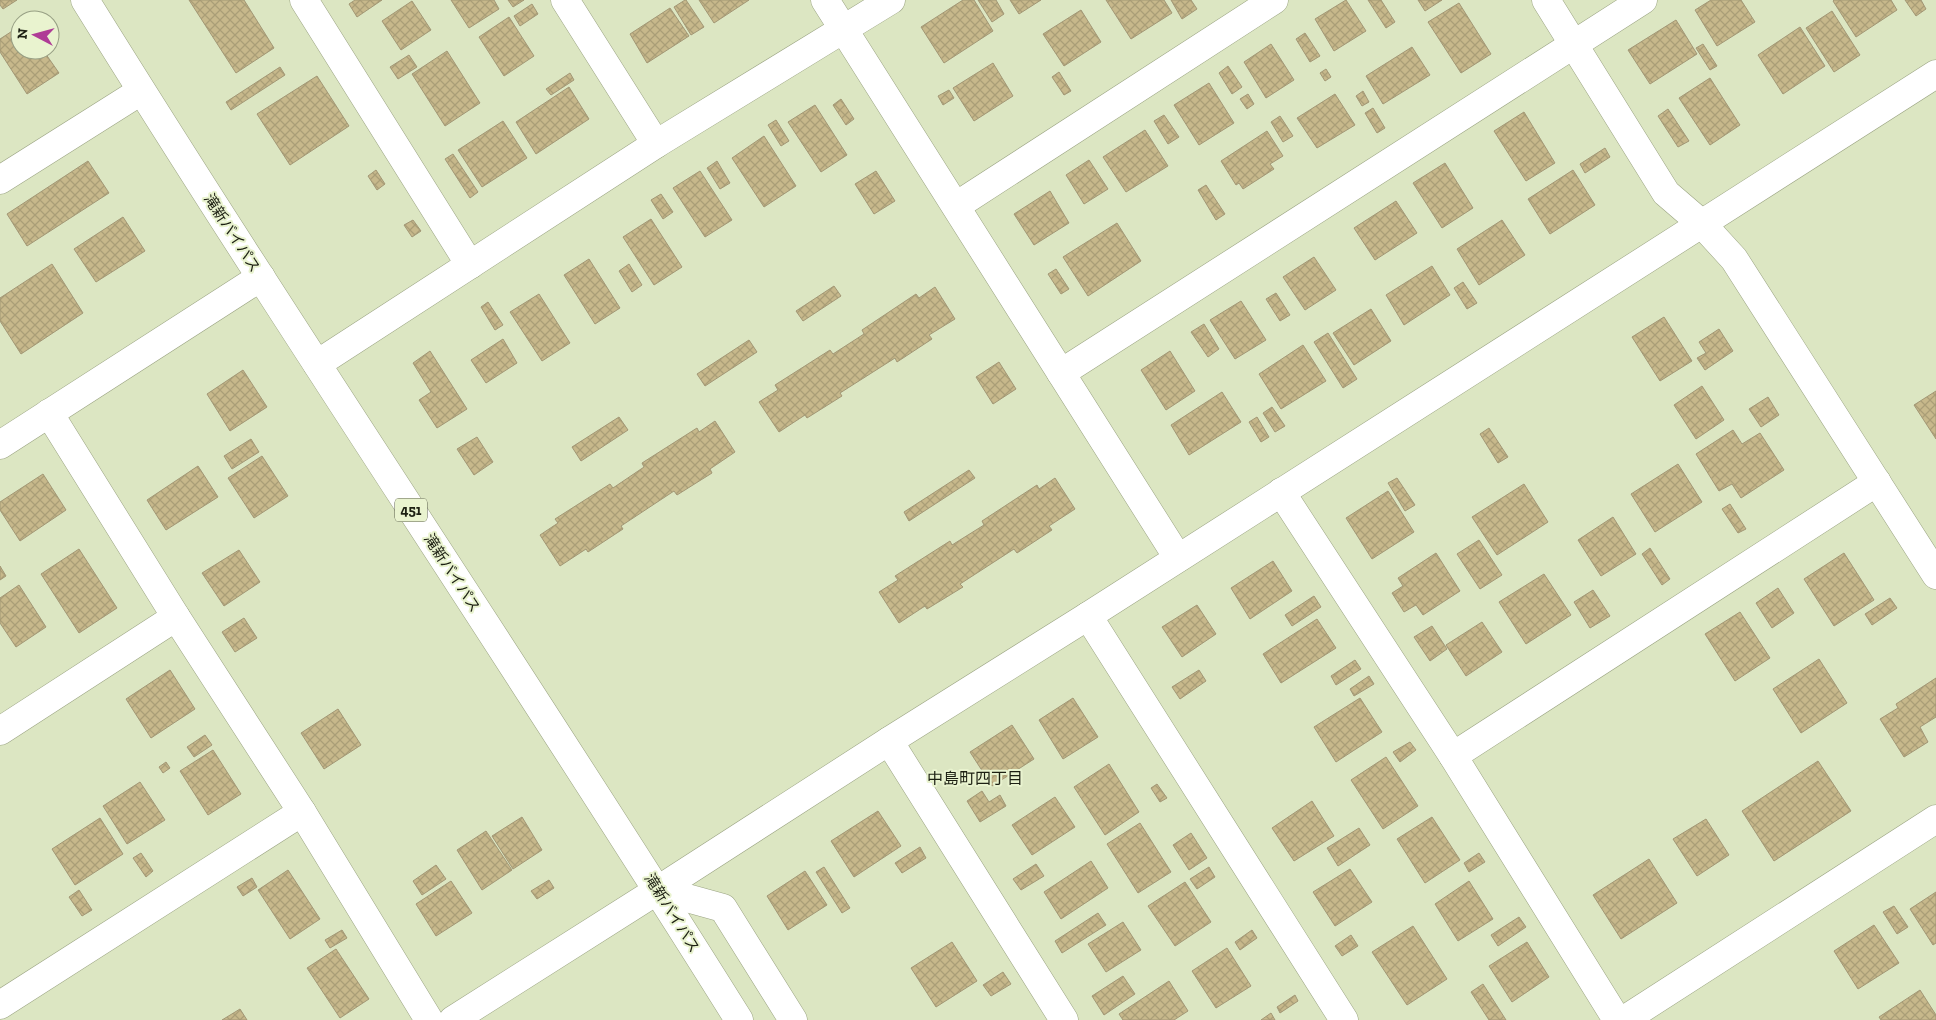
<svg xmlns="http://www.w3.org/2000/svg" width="1936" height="1020" viewBox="0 0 1936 1020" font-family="'Zilla Slab','Noto Sans JP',serif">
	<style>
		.building { fill: url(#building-cross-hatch); stroke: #a29775 }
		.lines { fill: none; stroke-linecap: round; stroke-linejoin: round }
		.street-casing { stroke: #9ba483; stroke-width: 29 }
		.secondary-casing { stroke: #9ba483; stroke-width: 29 }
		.highway-casing { stroke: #9ba483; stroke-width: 29 }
		.street { stroke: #fff; stroke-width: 28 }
		.secondary { stroke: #fff; stroke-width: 28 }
		.highway { stroke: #fff; stroke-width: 28 }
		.labels { text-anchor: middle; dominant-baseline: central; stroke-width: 4; stroke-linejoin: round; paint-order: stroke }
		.shield { fill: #e9f3cf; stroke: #5a5f4b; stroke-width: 1 }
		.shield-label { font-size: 14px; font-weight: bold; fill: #1d2013 }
		.street-label { font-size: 15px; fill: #1d2013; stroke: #e9f3cf }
		.neighbourhood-label { font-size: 16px; fill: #1d2013; stroke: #e9f3cf }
	</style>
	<defs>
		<pattern id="building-cross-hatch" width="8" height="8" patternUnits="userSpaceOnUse" patternTransform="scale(1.25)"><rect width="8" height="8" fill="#c7b88b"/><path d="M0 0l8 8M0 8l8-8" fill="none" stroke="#aa9e77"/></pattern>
	</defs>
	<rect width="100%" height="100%" fill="#dce6c2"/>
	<!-- building -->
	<g class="building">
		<polygon points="0,0 17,0 3,9 0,5"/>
		<polygon points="189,0 244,0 274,48 236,73"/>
		<polygon points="355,0 382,0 357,17 349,4"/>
		<polygon points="451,0 494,0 499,9 469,28"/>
		<polygon points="508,0 524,0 513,7"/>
		<polygon points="685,0 686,0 704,27 691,35 674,7"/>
		<polygon points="699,0 749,0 714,23"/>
		<polygon points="963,0 974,0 993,31 944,63 921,27"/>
		<polygon points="978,0 996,0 1004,14 992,22"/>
		<polygon points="1010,0 1041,0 1019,14"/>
		<polygon points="1106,0 1164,0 1172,13 1131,39"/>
		<polygon points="1171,0 1191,0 1197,9 1182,19"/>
		<polygon points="1346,0 1366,31 1334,51 1315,19"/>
		<polygon points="1368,0 1381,0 1395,22 1386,28"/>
		<polygon points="1418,0 1442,0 1425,11"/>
		<polygon points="1711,0 1741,0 1755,22 1717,46 1695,10"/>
		<polygon points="1834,0 1891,0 1897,10 1856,37 1833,1"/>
		<polygon points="1905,0 1921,0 1926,9 1916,16"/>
		<polygon points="412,1 431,30 401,50 382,21"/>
		<polygon points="1459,3 1491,54 1461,73 1428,22"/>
		<polygon points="532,4 538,14 520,26 514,16"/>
		<polygon points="670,8 689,36 647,63 630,34"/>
		<polygon points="1081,10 1101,42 1064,66 1043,34"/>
		<polygon points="1832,11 1860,55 1834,72 1806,28"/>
		<polygon points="509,17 534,56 504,76 479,37"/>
		<polygon points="1676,20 1697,54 1650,84 1628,50"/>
		<polygon points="20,26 20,50 43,50 59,73 27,94 0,52 0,39"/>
		<polygon points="1800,27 1825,66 1783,94 1758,55"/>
		<polygon points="1305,33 1320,56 1310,62 1296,39"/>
		<polygon points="1271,44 1294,80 1266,98 1244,62"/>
		<polygon points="1703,44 1717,66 1710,70 1696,48"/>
		<polygon points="1412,47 1430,75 1383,104 1366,76"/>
		<polygon points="447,51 480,103 445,126 412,74"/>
		<polygon points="409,55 417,67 398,79 390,67"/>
		<polygon points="993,63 1013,96 974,121 953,88"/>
		<polygon points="1228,66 1242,87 1232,94 1219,73"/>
		<polygon points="280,67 285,75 231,110 226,102"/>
		<polygon points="1326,69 1331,77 1325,81 1320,73"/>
		<polygon points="1059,72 1071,91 1064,95 1052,77"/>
		<polygon points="570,73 574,80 551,95 546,89"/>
		<polygon points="317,76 349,126 290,165 257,114"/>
		<polygon points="1710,78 1740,125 1710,145 1679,98"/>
		<polygon points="1209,83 1234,123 1199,145 1174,105"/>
		<polygon points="569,87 589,119 536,154 516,122"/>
		<polygon points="949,90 954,98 943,105 938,96"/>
		<polygon points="1363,91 1369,102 1362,106 1356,96"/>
		<polygon points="1248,94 1254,104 1247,109 1240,99"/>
		<polygon points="1335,94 1355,125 1317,148 1297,118"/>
		<polygon points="841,99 854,119 846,125 833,105"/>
		<polygon points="815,105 847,155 821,172 788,122"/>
		<polygon points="1373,108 1385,128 1377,133 1365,113"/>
		<polygon points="1668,109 1689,141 1678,147 1658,116"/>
		<polygon points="1524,112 1555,163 1526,181 1494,131"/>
		<polygon points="1164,115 1179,137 1168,144 1154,121"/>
		<polygon points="1280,116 1293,136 1283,142 1271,122"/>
		<polygon points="776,120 789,141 781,146 768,125"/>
		<polygon points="503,121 527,158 482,187 458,150"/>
		<polygon points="1145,130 1168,166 1126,192 1103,157"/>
		<polygon points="1267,131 1283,156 1270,164 1274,169 1243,189 1239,183 1236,185 1221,161"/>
		<polygon points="764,136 796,186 764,207 732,158"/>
		<polygon points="1605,148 1610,157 1585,173 1580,164"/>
		<polygon points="453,154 478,192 470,198 445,159"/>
		<polygon points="1089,160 1108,189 1084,204 1066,175"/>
		<polygon points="88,161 109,193 27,246 7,214"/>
		<polygon points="717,161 730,183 720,189 707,168"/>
		<polygon points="1445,163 1473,208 1442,228 1413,183"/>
		<polygon points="376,170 385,184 377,190 368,176"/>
		<polygon points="1573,170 1595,205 1550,234 1528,199"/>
		<polygon points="700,171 732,220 705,237 673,188"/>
		<polygon points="876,171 895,201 874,214 855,184"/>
		<polygon points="1206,185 1225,214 1216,220 1198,190"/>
		<polygon points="1050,191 1069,223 1034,245 1014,214"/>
		<polygon points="661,194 673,212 663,219 651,200"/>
		<polygon points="1396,201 1417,233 1375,260 1354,228"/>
		<polygon points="123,217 145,251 96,282 74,249"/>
		<polygon points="651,219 682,267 654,285 623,237"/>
		<polygon points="413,220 421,231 412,237 404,225"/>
		<polygon points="1502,220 1525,255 1479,285 1457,249"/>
		<polygon points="1117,223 1141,261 1088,296 1063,257"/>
		<polygon points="1314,257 1336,290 1305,310 1283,277"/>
		<polygon points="589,259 620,308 595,324 564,275"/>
		<polygon points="52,264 83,313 21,354 0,321 0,298"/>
		<polygon points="629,264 642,285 632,292 619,271"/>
		<polygon points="1432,266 1450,295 1404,325 1386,295"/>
		<polygon points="1056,269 1069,289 1061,294 1048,274"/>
		<polygon points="1463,282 1477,303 1467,309 1454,288"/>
		<polygon points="834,286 841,296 803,321 796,311"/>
		<polygon points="935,287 955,319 929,335 932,339 897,362 895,358 840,393 842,396 807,418 805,415 779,432 759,402 778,390 775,385 830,350 833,354 864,334 862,330 916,294 919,298"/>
		<polygon points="1276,293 1290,315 1280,321 1266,299"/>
		<polygon points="539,294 570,343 542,361 510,312"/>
		<polygon points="1241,301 1266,340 1235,359 1210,320"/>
		<polygon points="488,302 503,325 495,330 481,307"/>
		<polygon points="1371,309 1391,341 1354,365 1333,333"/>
		<polygon points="1664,317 1692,361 1660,381 1632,337"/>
		<polygon points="1204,324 1219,349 1208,357 1191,332"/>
		<polygon points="1719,329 1733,351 1705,370 1697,358 1706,353 1699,342"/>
		<polygon points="1328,333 1357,379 1343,388 1314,342"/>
		<polygon points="503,339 517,363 486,383 471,360"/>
		<polygon points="749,340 757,352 705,386 697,374"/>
		<polygon points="1303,345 1326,381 1281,409 1259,374"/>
		<polygon points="430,351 467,409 437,428 419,400 431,392 413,363"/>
		<polygon points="1170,351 1195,391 1166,410 1141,370"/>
		<polygon points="999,362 1016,389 993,404 976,377"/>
		<polygon points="243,370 267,407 230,431 207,394"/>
		<polygon points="1702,386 1724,420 1696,439 1674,405"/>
		<polygon points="1936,391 1936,439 1914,405"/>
		<polygon points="1222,392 1241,422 1189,455 1171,425"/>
		<polygon points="1768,397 1779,415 1761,427 1749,409"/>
		<polygon points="1272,407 1285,426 1275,432 1263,413"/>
		<polygon points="619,417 628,430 581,461 572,447"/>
		<polygon points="1257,417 1269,437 1261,442 1249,422"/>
		<polygon points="715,421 735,452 710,469 712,473 677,495 674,491 621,526 623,529 588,552 586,549 560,566 540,535 558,523 555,519 610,484 613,488 644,467 642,463 697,428 699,432"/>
		<polygon points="1489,428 1508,457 1498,463 1480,434"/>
		<polygon points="1733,430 1742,444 1760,433 1784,470 1741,498 1732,484 1719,491 1696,454"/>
		<polygon points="477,437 493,462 474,475 457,449"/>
		<polygon points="251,439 259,452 232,469 224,456"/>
		<polygon points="262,456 288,496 254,518 228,478"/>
		<polygon points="1678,464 1702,502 1655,532 1631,494"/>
		<polygon points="198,466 218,497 166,530 147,500"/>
		<polygon points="969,470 975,478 909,521 904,512"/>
		<polygon points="43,474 66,510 20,541 0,510 0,502"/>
		<polygon points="1055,478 1075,509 1049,526 1052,530 1017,553 1014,549 960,584 963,587 927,609 925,606 899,623 879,592 898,580 895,576 950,541 952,545 984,525 982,521 1037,485 1039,489"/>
		<polygon points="1397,478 1415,505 1405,511 1388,483"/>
		<polygon points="1524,484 1548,522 1497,555 1472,517"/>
		<polygon points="1388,491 1414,532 1372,559 1346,518"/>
		<polygon points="1730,504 1746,529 1738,533 1722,509"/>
		<polygon points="1613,517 1636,554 1601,576 1578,540"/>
		<polygon points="1479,540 1502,575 1480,589 1457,554"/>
		<polygon points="1650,548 1670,579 1662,585 1642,554"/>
		<polygon points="79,549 117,608 79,633 41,574"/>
		<polygon points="239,550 260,582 224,606 202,573"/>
		<polygon points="1436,553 1460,591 1423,615 1416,605 1404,612 1392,593 1403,586 1398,578"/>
		<polygon points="1844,553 1874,600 1834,626 1804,579"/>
		<polygon points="1273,561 1292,591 1250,619 1231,588"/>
		<polygon points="0,566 6,576 0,580"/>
		<polygon points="1544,574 1571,615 1526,644 1499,602"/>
		<polygon points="19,585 46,627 16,647 0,623 0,598"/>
		<polygon points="1778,588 1794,613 1772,628 1756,603"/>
		<polygon points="1593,590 1610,616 1590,628 1574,602"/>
		<polygon points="1314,596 1321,607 1292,626 1285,615"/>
		<polygon points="1890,598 1897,608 1872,625 1865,614"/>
		<polygon points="1197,605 1216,634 1182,657 1162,627"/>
		<polygon points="1740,612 1770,658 1735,681 1705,634"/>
		<polygon points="244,618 257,638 235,652 222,632"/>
		<polygon points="1317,619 1336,648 1281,683 1263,654"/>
		<polygon points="1482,622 1502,652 1466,676 1446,645"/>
		<polygon points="1432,626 1447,649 1430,661 1414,637"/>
		<polygon points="1819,659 1847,703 1801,733 1773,689"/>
		<polygon points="1355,660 1361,669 1336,685 1331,676"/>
		<polygon points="170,670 195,709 151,738 126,699"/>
		<polygon points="1199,670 1206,681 1180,699 1172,687"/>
		<polygon points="1369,676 1374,684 1354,696 1350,689"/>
		<polygon points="1936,678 1936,717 1920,727 1928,742 1904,757 1880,719 1898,708 1896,704"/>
		<polygon points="1073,698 1098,737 1063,759 1039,720"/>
		<polygon points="1360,698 1382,732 1336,762 1314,727"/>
		<polygon points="338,709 361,745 324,769 301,733"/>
		<polygon points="1012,725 1034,759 992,786 970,752"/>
		<polygon points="205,735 212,745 194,757 187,747"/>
		<polygon points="1410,742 1416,750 1400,762 1393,752"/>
		<polygon points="213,750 241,794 208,815 180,771"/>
		<polygon points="1386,757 1418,806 1383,829 1351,780"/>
		<polygon points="1818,761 1851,811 1774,861 1742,811"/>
		<polygon points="166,762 170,768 163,773 159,767"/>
		<polygon points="1109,764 1139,812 1105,835 1074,787"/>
		<polygon points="140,782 165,820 127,844 103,806"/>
		<polygon points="1157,784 1167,798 1160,802 1151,788"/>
		<polygon points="982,791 989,802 1000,795 1006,806 980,822 967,801"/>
		<polygon points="1055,797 1075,827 1032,855 1012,825"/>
		<polygon points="1312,801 1334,836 1294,861 1272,828"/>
		<polygon points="878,811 901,846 854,877 831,841"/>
		<polygon points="522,817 542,850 513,869 492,836"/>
		<polygon points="1432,817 1460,860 1425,883 1397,839"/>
		<polygon points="100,818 123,854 75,885 52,849"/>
		<polygon points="1706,819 1729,855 1697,876 1673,839"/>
		<polygon points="1140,823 1171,872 1138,893 1107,844"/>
		<polygon points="1359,828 1370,845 1338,866 1327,848"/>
		<polygon points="486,831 512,870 482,890 457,850"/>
		<polygon points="1191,833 1207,858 1189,870 1173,845"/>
		<polygon points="920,847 926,858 902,873 895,863"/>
		<polygon points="141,853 153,871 146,877 133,858"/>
		<polygon points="1479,853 1485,862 1469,872 1464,863"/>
		<polygon points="1649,859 1677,903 1621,939 1593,895"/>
		<polygon points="1091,861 1108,888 1061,919 1044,892"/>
		<polygon points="1036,864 1044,876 1021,890 1013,879"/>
		<polygon points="436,865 446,879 422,895 413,881"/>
		<polygon points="824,867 850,908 842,913 816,872"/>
		<polygon points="1209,867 1215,877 1197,889 1190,879"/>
		<polygon points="1350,869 1372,902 1335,926 1313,892"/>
		<polygon points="288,870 320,919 290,939 258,890"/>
		<polygon points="805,871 827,905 788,930 767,896"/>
		<polygon points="252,878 257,887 243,896 237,887"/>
		<polygon points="549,880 554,888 537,899 531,891"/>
		<polygon points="451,881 472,913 436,936 416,904"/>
		<polygon points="1469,881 1493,919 1458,941 1435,904"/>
		<polygon points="1185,882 1211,922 1175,946 1148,906"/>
		<polygon points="79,890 92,910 82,916 69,897"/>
		<polygon points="1936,892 1936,943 1933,945 1910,909"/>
		<polygon points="1894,906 1908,927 1897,934 1883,912"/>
		<polygon points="1098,913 1106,925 1062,953 1055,941"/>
		<polygon points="1519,917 1526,927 1498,946 1491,935"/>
		<polygon points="1123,922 1141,950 1106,972 1088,944"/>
		<polygon points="1874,925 1899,963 1858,989 1834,951"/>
		<polygon points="1413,926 1447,979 1407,1005 1372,952"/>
		<polygon points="342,930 347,938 330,948 325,940"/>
		<polygon points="1252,930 1257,938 1240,950 1235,942"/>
		<polygon points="1351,935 1358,946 1342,956 1335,946"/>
		<polygon points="952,942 977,981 936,1007 911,968"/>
		<polygon points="1527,942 1549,977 1512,1002 1489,966"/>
		<polygon points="1227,948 1251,986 1216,1008 1192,971"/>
		<polygon points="336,949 369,999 340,1018 307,968"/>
		<polygon points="1003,972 1011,984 991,996 983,985"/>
		<polygon points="1123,976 1135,994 1104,1015 1092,996"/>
		<polygon points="1169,981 1188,1011 1174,1020 1123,1020 1119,1014"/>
		<polygon points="1483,984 1506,1020 1489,1020 1471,992"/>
		<polygon points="1920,990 1936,1015 1936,1020 1881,1020 1879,1017"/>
		<polygon points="1295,995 1298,1001 1280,1013 1277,1007"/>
		<polygon points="240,1009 247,1020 222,1020"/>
		<polygon points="1271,1013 1275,1020 1261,1020"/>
	</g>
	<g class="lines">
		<!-- street casing -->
		<g class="street-casing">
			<g id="street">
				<polyline points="304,0 470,265"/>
				<polyline points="565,0 656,144"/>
				<polyline points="825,0 1178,558"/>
				<polyline points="1546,0 1666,193 1702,224 1734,259 1936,575"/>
				<polyline points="0,180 141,91"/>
				<polyline points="956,206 1274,0"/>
				<polyline points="317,364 656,144 891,0"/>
				<polyline points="1061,373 1643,0"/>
				<polyline points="49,413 176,617 302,812 429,1020"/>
				<polyline points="0,445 261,277"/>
				<polyline points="1281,492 1453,756 1617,1020"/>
				<polyline points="1088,616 1344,1020"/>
				<polyline points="0,731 176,617"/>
				<polyline points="889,741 1064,1020"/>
				<polyline points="1453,756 1877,482"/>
				<polyline points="658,890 889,741 1088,616 1936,74"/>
				<polyline points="658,890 723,908 793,1020"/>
				<polyline points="0,1005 302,812"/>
				<polyline points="1624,1020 1936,819"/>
			</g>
		</g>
		<!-- secondary casing -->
		<g class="secondary-casing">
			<polyline id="secondary" points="453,1020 658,890"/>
		</g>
		<!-- highway casing -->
		<g class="highway-casing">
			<path id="highway" d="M85 0C298 343 525 677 739 1020"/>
		</g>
		<!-- street -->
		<use href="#street" class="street"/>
		<!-- secondary -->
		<use href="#secondary" class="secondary"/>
		<!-- highway -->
		<use href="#highway" class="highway"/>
	</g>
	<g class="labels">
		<!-- shield labels -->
		<rect class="shield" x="395" y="498.5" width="32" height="23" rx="4"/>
		<g class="shield-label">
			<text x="411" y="510">451</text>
		</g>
		<!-- street labels -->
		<g class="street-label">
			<text transform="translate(232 233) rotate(57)">滝新バイパス</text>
			<text transform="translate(452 573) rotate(57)">滝新バイパス</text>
			<text transform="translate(672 913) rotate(58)">滝新バイパス</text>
		</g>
		<!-- neighbourhood labels -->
		<g class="neighbourhood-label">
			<text x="975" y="778">中島町四丁目</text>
		</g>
	</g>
	<!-- north arrow -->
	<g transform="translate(35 35) rotate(276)"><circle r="24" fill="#e9f3cf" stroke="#979f84"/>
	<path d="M0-4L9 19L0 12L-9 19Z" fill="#af3c96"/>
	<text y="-8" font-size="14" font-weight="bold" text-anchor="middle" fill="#1d2013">N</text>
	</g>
</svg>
